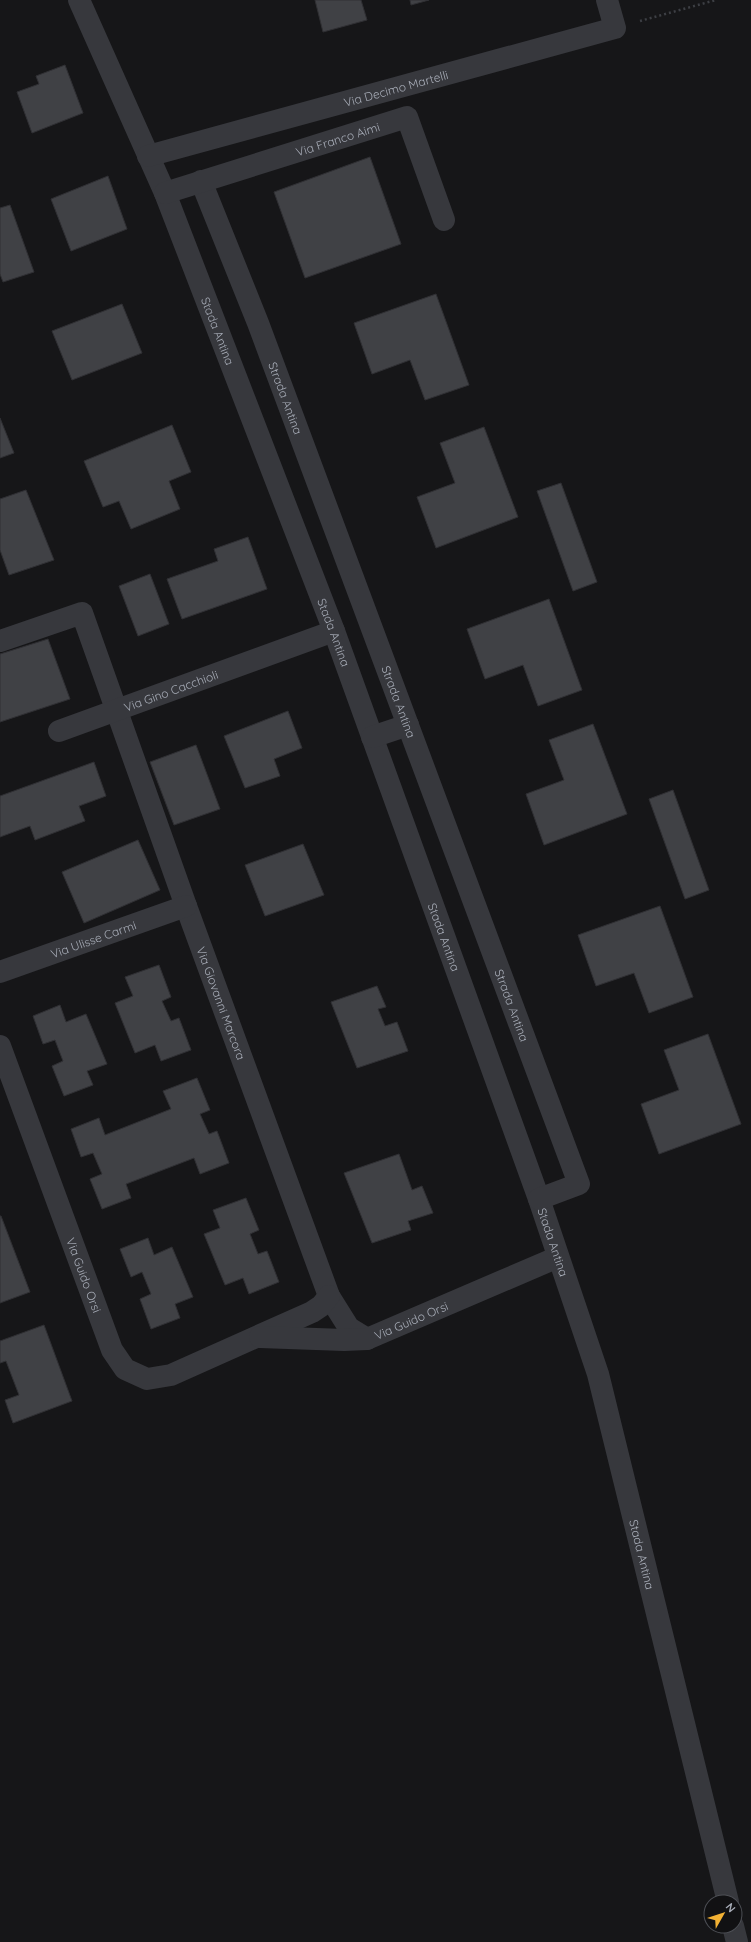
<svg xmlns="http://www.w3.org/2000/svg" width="751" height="1942" viewBox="0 0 751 1942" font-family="Quicksand,sans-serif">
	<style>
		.building { fill: #404145; stroke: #303034 }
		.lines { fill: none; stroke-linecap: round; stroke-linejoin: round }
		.path { stroke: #3d3f44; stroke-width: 2.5; stroke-dasharray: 2 3; stroke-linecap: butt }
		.minor { stroke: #37383d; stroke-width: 22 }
		.labels { text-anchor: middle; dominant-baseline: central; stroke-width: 3; stroke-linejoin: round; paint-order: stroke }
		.street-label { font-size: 12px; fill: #a8adb8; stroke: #111113 }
	</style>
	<rect width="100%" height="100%" fill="#161618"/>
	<!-- building -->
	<g class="building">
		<polygon points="315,0 361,0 367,20 323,32"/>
		<polygon points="410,0 429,0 411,5"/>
		<polygon points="65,65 83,113 32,133 17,92 39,84 36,76"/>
		<polygon points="370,157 401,244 305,278 274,192"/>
		<polygon points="108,176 127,229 71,251 51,199"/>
		<polygon points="10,205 34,272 3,282 0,274 0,208"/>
		<polygon points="436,294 469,385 425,400 410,360 372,374 354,323"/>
		<polygon points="122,304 142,353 72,380 52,331"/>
		<polygon points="0,418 14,453 0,458"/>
		<polygon points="172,425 191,472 169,481 180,509 131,529 119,501 103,507 84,461"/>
		<polygon points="484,427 518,517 436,548 417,497 455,483 440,443"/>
		<polygon points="561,483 597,582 573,591 537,491"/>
		<polygon points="26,490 54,560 9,575 0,550 0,499"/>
		<polygon points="248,537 267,589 182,619 167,579 218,561 214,549"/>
		<polygon points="150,574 169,624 138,636 119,586"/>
		<polygon points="549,599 582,690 538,706 523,665 485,679 467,629"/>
		<polygon points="48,639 70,699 0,722 0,654"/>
		<polygon points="288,711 302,748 274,759 280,776 245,788 224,736"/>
		<polygon points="593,724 627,814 544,845 526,794 564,780 549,740"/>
		<polygon points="196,745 220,809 174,825 150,762"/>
		<polygon points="94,762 106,796 79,806 85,821 35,840 30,826 0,837 0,796"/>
		<polygon points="673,790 709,890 685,899 649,799"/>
		<polygon points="138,840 160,890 84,923 62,872"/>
		<polygon points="303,844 324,895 265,916 245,865"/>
		<polygon points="660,906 693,997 649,1013 634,973 596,986 578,935"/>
		<polygon points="159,965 171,997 162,1001 171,1021 179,1018 191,1050 161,1061 155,1045 135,1053 115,1003 133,996 125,977"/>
		<polygon points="377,986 386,1007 378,1009 385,1026 397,1022 408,1051 357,1068 331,1002"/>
		<polygon points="60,1005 66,1022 86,1014 107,1064 87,1071 93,1085 64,1096 52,1066 63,1061 55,1040 43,1044 33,1016"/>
		<polygon points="708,1034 741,1124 659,1154 641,1104 679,1090 664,1050"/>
		<polygon points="197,1078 210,1110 200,1114 209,1134 217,1131 229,1163 200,1174 194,1158 126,1184 131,1198 102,1209 90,1179 102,1174 93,1153 81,1157 71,1129 99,1118 105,1135 171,1109 163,1091"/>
		<polygon points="399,1154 412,1190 422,1186 433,1213 408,1221 411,1230 372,1243 344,1173"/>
		<polygon points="246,1198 259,1230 250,1234 258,1254 267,1251 279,1282 249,1294 243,1278 225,1285 204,1234 220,1228 213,1210"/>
		<polygon points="0,1216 1,1216 30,1292 0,1303"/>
		<polygon points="148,1238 154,1255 172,1247 193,1297 175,1304 180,1318 151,1329 140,1299 151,1294 142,1272 131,1277 120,1249"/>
		<polygon points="44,1325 72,1401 13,1423 5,1400 19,1395 6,1361 0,1363 0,1341"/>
	</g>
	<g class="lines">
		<!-- path -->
		<polyline class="path" points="640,21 716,0"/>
		<!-- minor -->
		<g class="minor">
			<path id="s1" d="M79 0 165 193 334 631 539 1199 598 1374 728 1902"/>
			<path id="s2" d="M148 156 615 28 607 0"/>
			<path id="s3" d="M201 181 258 323 579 1184 539 1199"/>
			<path id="s4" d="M165 193 407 117 444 220"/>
			<path id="s5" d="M0 641 82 613 186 906 329 1296 349 1328 367 1339"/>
			<path id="s6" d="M59 731 334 631"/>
			<polyline points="372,737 408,725"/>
			<path id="s7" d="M0 972 186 906"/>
			<path id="s8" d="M0 1046 112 1350 125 1369 147 1379 171 1375 312 1312 321 1306 329 1296"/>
			<path id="s9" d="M260 1337 344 1340 367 1339 558 1257"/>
			<polyline points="733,1926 737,1942"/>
		</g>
	</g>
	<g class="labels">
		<!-- street labels -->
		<g class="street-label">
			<text stroke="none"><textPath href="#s2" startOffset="257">Via Decimo Martelli</textPath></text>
			<text stroke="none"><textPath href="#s4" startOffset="181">Via Franco Aimi</textPath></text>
			<text stroke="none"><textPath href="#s1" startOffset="359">Stada Antina</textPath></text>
			<text stroke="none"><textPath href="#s3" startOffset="233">Strada Antina</textPath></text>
			<text stroke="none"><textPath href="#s1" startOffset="682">Stada Antina</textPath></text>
			<text stroke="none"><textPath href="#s6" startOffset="119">Via Gino Cacchioli</textPath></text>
			<text stroke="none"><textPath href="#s3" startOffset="557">Strada Antina</textPath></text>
			<text stroke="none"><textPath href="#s1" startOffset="1006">Stada Antina</textPath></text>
			<text stroke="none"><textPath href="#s7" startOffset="99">Via Ulisse Carmi</textPath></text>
			<text stroke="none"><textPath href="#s5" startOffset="501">Via Giovanni Marcora</textPath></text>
			<text stroke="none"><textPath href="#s3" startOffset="881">Strada Antina</textPath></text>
			<text stroke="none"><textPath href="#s1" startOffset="1330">Stada Antina</textPath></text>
			<text stroke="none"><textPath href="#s8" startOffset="244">Via Guido Orsi</textPath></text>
			<text stroke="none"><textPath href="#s9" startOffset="155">Via Guido Orsi</textPath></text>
			<text stroke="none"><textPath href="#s1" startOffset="1655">Stada Antina</textPath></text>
		</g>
	</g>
	<!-- north arrow -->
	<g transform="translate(723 1914) rotate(51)"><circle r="19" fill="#111113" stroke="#4d4f55"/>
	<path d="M0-3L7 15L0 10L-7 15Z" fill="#f2b134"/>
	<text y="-6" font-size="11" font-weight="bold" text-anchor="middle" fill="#a8adb8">N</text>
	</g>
</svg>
